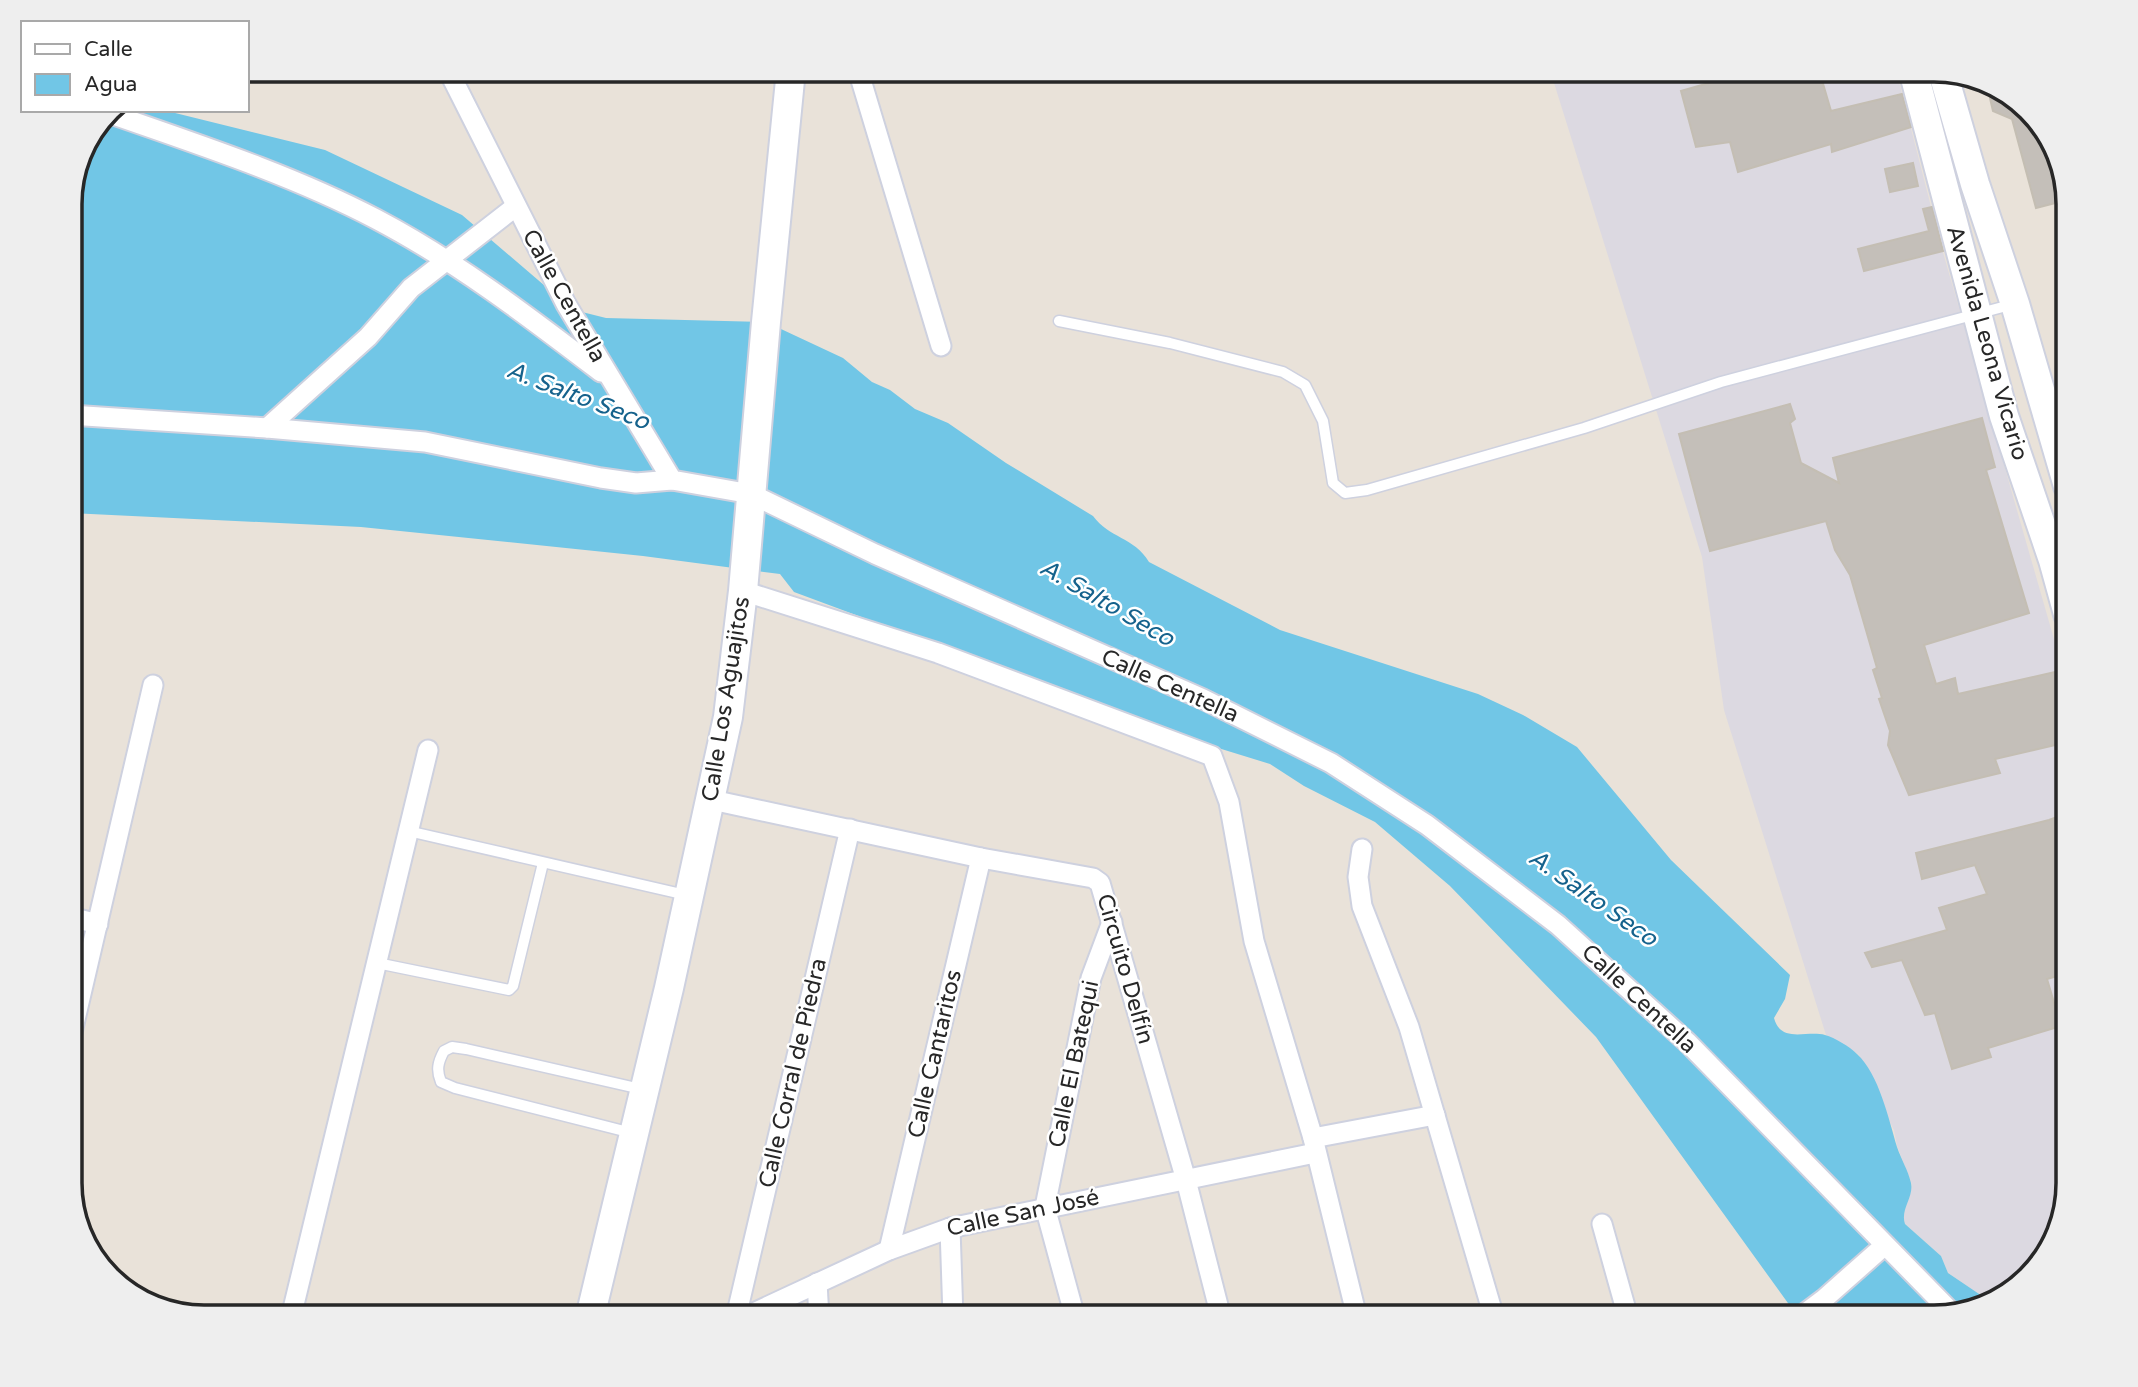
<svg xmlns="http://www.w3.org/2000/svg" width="2138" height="1387" viewBox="0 0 2138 1387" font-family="'Varela Round',sans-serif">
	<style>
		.industrial { fill: #dcd9e1 }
		.water { fill: #71c6e6 }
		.building { fill: #c4bfb9; stroke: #c4beb3; stroke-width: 2 }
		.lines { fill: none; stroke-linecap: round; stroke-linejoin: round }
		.lane-casing { stroke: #ced1df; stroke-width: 13 }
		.street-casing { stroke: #ced1df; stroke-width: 23 }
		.secondary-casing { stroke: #ced1df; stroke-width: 32 }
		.lane { stroke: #fff; stroke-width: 10 }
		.street { stroke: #fff; stroke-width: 19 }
		.secondary { stroke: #fff; stroke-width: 28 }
		.labels { text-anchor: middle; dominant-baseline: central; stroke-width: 5; stroke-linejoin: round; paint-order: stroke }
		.street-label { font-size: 23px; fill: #272727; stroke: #fff }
		.water-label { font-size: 24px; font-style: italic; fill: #15628c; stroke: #fff }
		.rim { fill: none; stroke: #272727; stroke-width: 3.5 }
	</style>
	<rect width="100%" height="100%" fill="#e9e2d9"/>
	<!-- industrial -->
	<polygon class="industrial" points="1550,70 1896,70 1940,242 2068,688 2068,1183 2046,1257 2000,1299 1991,1302 1948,1273 1941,1256 1905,1224 1903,1217 1912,1185 1897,1146 1894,1130 1885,1113 1873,1077 1858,1054 1826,1035 1724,710 1702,557"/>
	<!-- water -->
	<path class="water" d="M109 110H163L325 150 462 215 566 304 582 312 606 318 766 322 843 358 872 382 890 390 915 409 948 423 1006 463 1093 516C1109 538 1134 537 1149 562L1280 630 1478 694 1523 715 1577 747 1671 860 1790 975 1785 999 1774 1018C1781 1044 1806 1030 1825 1035 1835 1038 1849 1046 1857 1054 1879 1074 1889 1120 1897 1147 1901 1159 1908 1170 1911 1183 1914 1197 1900 1210 1905 1224L1941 1256 1948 1273 1991 1302 1934 1317H1798L1596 1037 1450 886 1375 822 1304 786 1270 764 1189 739 794 592 780 574 643 556 361 527 70 513V196Z"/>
	<!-- building -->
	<g class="building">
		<polygon points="1754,70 1819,70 1831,111 1902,94 1911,127 1832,152 1831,144 1738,172 1730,142 1696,147 1681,91"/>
		<polygon points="2001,90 2008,92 2050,138 2067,200 2036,208 2012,119 1993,111 1989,94"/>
		<polygon points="1913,163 1918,186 1890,192 1885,169"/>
		<polygon points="1932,207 1943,251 1864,271 1858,249 1929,231 1923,209"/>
		<polygon points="1790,404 1795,419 1790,423 1801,463 1839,483 1833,458 1982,418 1995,467 1986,470 2029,613 1924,645 1936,684 1955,678 1958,694 2068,669 2068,704 2061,706 2068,742 1995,759 2000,773 1909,795 1888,745 1890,731 1879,699 1882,698 1873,670 1877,668 1850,575 1835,550 1826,521 1710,551 1679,434"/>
		<polygon points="2068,813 2068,857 2056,861 2063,895 2068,894 2068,973 2047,979 2061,1026 1988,1048 1991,1057 1952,1069 1935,1013 1925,1015 1902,960 1872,967 1865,953 1947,930 1939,908 1987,894 1975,865 1922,879 1916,853 2049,820"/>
	</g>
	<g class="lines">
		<!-- lane casing -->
		<g class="lane-casing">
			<g id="lane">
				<polyline points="1059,321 1170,343 1283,372 1305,385 1323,421 1333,483 1345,493 1367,490 1584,428 1721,382 2014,304"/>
				<polyline points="408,831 686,895"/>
				<polyline points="377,963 509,990 513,986 543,863"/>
				<path d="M632 1133 455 1088 441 1082C436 1070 438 1062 444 1051L452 1047 466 1049 641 1089"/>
			</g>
		</g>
		<!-- street casing -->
		<g class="street-casing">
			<g id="street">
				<polyline points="448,70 566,304 672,480 751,494 875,554 1203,699 1331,763 1427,825 1558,925 1687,1042 1951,1312"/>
				<polyline points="858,70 941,346"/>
				<path d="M108 113C197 144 292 175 376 219 456 261 529 317 601 372"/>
				<polyline points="70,415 267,428 425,442 601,478 636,483 672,480"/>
				<polyline points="267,428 368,337 411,288 515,207"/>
				<polyline points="743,591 938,653 1212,756 1229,802 1254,941 1313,1138 1357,1317"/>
				<polyline points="712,800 981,858 1093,878 1100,883 1186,1180 1221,1317"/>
				<polyline points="1362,849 1358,877 1362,906 1409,1027 1494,1317"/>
				<polyline points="70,917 98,924"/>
				<polyline points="70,1041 153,685"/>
				<polyline points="1313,1138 1435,1115"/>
				<polyline points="1602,1224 1628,1317"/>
				<polyline points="950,1228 953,1317"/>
				<polyline points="889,1250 981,858"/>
				<polyline points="817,1283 819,1317"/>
				<polyline points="291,1317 428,750"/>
				<polyline points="736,1317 850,829"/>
				<polyline points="745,1317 889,1250 950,1228 1315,1153"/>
				<polyline points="1075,1317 1045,1207 1091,978 1112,922"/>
				<polyline points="1800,1317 1824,1299 1885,1245"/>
			</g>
		</g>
		<!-- secondary casing -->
		<g class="secondary-casing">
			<g id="secondary">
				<polyline points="1913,70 2004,416 2053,560 2068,614"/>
				<polyline points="1943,73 1975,184 2015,304 2068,486"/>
				<polyline points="590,1317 669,988 728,717 743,591 766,322 791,70"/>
			</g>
		</g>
		<!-- lane -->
		<use href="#lane" class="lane"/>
		<!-- street -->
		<use href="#street" class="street"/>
		<!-- secondary -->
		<use href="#secondary" class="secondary"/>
	</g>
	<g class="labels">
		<!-- street labels -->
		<g class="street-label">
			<text transform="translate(564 296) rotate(61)">Calle Centella</text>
			<text transform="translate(1987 343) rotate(74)">Avenida Leona Vicario</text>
			<text transform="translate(1170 686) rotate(24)">Calle Centella</text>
			<text transform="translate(726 699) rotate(-81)">Calle Los Aguajitos</text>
			<text transform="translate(1125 969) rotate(74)">Circuito Delfín</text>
			<text transform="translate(1639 999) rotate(43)">Calle Centella</text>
			<text transform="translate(935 1054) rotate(-77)">Calle Cantaritos</text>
			<text transform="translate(1074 1064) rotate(-78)">Calle El Batequi</text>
			<text transform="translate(793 1073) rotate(-77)">Calle Corral de Piedra</text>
			<text transform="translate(1023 1213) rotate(-12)">Calle San José</text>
		</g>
		<!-- water labels -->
		<g class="water-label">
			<text transform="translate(578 396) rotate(21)">A. Salto Seco</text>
			<text transform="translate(1107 603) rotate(30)">A. Salto Seco</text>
			<text transform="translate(1593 898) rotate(35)">A. Salto Seco</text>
		</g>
	</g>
	<!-- crop -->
	<path d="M0 0H2138V1387H0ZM204 82H1934A122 122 0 0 1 2056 204V1183A122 122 0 0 1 1934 1305H204A122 122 0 0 1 82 1183V204A122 122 0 0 1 204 82Z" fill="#eee" fill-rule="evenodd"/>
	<path class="rim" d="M204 82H1934A122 122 0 0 1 2056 204V1183A122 122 0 0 1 1934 1305H204A122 122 0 0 1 82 1183V204A122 122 0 0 1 204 82Z"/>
	<!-- legend -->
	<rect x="21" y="21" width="228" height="91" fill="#ffffff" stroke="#a9a9a9" stroke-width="2"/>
	<rect x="35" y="44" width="35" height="10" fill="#ffffff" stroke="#a9a9a9" stroke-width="2"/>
	<text x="84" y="56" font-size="21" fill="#272727">Calle</text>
	<rect x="35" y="74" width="35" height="21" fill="#71c6e6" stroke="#a9a9a9" stroke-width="2"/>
	<text x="84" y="91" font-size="21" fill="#272727">Agua</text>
</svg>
